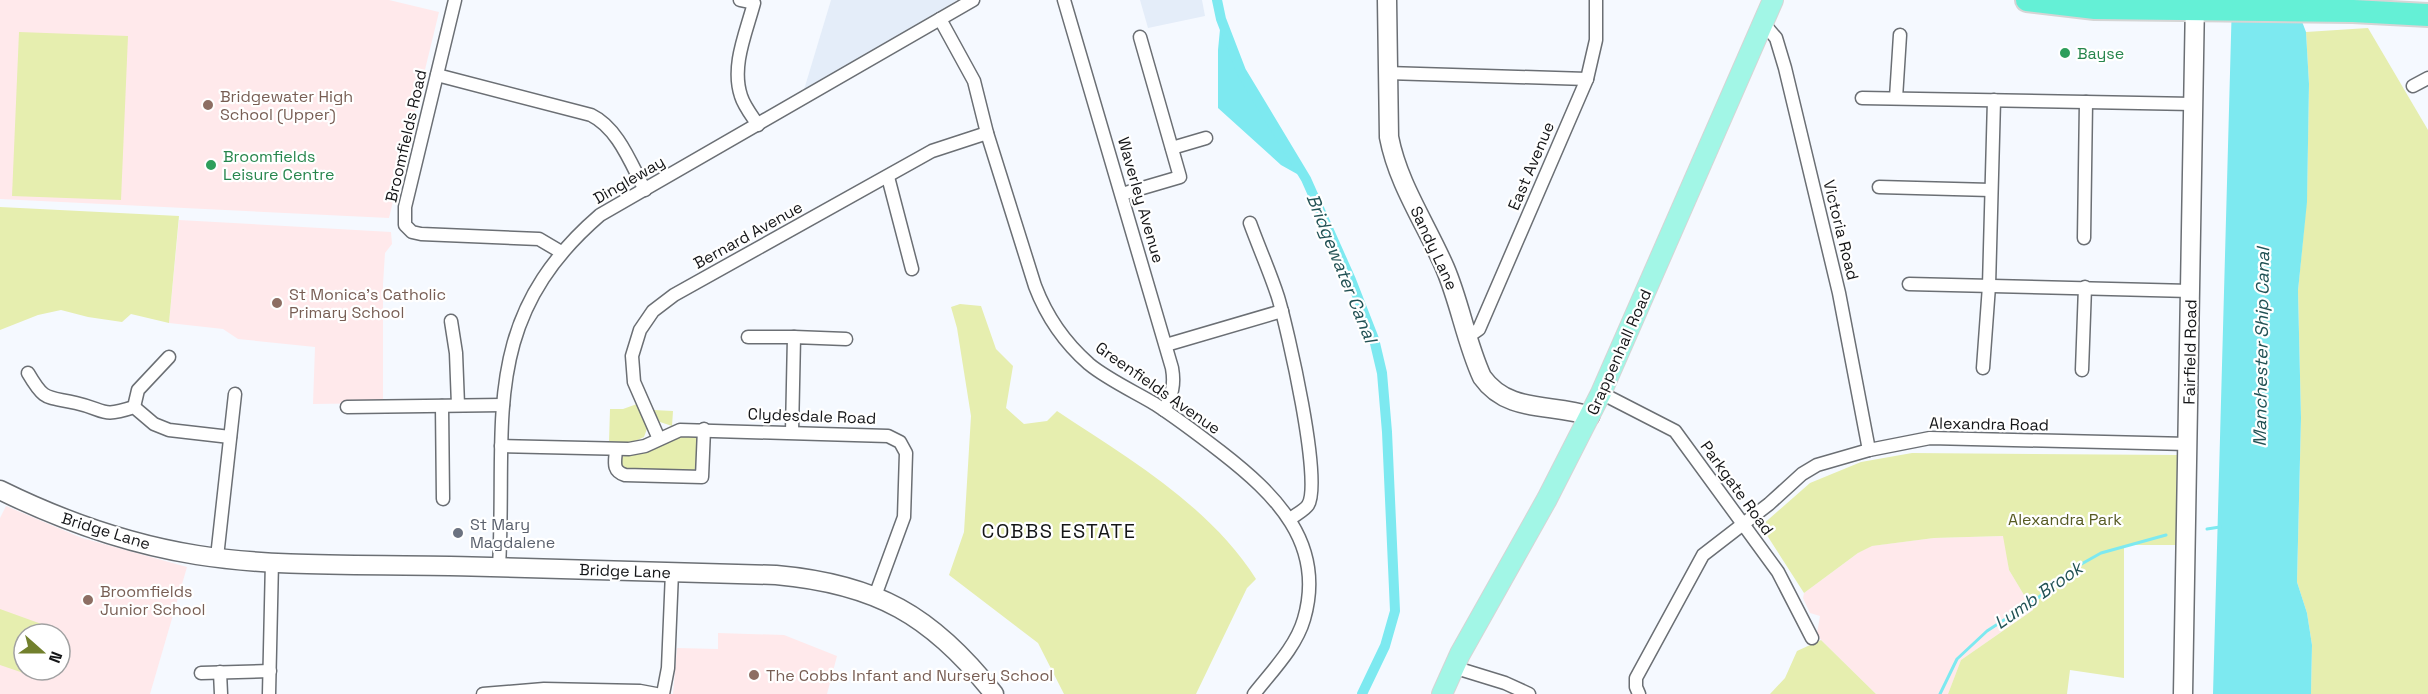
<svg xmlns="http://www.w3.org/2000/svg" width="2428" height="694" viewBox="0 0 2428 694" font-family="'Space Grotesk',sans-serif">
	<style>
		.built { fill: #e4edf9 }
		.education { fill: #ffe9eb; fill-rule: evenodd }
		.green { fill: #e6eeaf }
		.water { fill: #7de9f0 }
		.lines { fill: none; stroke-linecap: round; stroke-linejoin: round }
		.stream { stroke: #7de9f0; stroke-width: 3 }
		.canal { stroke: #7de9f0; stroke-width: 10 }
		.street-casing { stroke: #6b6f74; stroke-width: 15 }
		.secondary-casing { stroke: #6b6f74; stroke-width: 21 }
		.primary-casing { stroke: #d5d5d5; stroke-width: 22 }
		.highway-casing { stroke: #d5d5d5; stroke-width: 26 }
		.street { stroke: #fff; stroke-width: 12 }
		.secondary { stroke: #fff; stroke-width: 18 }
		.primary { stroke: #a2f6e6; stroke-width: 20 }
		.highway { stroke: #64f0d6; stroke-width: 22 }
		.leisure-dot { fill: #2e9e5b; stroke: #fff; stroke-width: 2 }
		.education-dot { fill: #8d6e63; stroke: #fff; stroke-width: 2 }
		.worship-dot { fill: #6b7280; stroke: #fff; stroke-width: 2 }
		.labels { text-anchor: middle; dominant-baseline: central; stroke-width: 4.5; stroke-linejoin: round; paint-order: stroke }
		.leisure-label { font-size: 16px; fill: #27864d; stroke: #fff; text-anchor: start }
		.education-label { font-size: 16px; fill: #785e54; stroke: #fff; text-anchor: start }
		.street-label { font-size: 16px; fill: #141517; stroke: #fff }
		.park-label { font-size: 16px; fill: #575b23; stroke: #fff }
		.worship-label { font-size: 16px; fill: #5b616d; stroke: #fff; text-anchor: start }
		.water-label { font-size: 18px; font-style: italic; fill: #225255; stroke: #fff }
		.quarter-label { font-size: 20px; letter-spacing: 1.5px; fill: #141517; stroke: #fff }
	</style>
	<rect width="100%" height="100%" fill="#f5f9ff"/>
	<!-- built -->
	<g class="built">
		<polygon points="831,0 957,0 864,61 803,93"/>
		<polygon points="1140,0 1202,0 1205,16 1148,28"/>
	</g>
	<!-- education -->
	<g class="education">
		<polygon points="0,0 389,0 439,12 389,218 0,199"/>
		<polygon points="179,220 391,232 392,244 385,253 383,284 383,403 313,404 315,347 238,339 223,329 169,323"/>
		<path d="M6 506 82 538 187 567 150 694H0V518ZM24 634H60V670H24Z"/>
		<polygon points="2004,536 2009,570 2033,610 1961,660 1948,694 1876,694 1821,640 1817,633 1820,616 1810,613 1803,598 1804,593 1858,553 1871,546 1934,538"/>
		<polygon points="718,633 784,635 837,656 827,694 673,694 677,648 718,649"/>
	</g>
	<!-- green -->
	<g class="green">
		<polygon points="2368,28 2428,130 2428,694 2311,694 2312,645 2307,613 2297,582 2301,418 2298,291 2307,196 2309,84 2306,32"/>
		<polygon points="19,32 128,36 121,200 12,196"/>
		<polygon points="0,207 179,216 169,323 131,314 122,322 88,317 61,310 38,315 0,330"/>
		<path d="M960 304 981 306 996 349 1013 366 1006 408 1024 424 1047 421 1057 411C1129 459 1209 505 1256 579L1247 588 1196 694H1064L1038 643 949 575 964 532 971 416 957 328 951 307Z"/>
		<polygon points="637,404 648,426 644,437 633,442 609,443 610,409 623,409"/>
		<polygon points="653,410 673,411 672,426 660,422"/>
		<polygon points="696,434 699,437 698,465 693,471 628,470 620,463 620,457 641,453 685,435"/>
		<polygon points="1912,453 2177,455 2176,545 2124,545 2124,678 2070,670 2067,694 1948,694 1961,660 2033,610 2009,570 2003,536 1934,538 1872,546 1858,553 1804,593 1761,526 1810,483 1861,462"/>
		<polygon points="0,609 58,630 57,634 24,634 24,670 44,670 41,679 0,665"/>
		<polygon points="1821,640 1876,694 1770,694 1785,678 1797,651"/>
	</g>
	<!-- water -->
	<g class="water">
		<polygon points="2232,0 2295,3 2306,32 2309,84 2307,202 2298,291 2301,418 2297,582 2307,613 2312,645 2311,694 2213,694"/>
		<polygon points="1221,19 1241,71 1306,179 1281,165 1218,108 1218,50"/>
	</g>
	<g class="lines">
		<!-- stream -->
		<g class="stream">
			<polyline points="2207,529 2220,527"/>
			<polyline points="1940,694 1957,659 1987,631 2038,598 2069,571 2101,553 2166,535"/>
		</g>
		<!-- canal -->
		<polyline class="canal" points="1217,0 1221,19 1241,71 1306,179 1351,280 1374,339 1382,373 1387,432 1395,611 1385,646 1362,694"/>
		<!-- street casing -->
		<g class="street-casing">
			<g id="street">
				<polyline points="455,0 405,207 405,225 412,232 421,234 539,239 561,252"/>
				<path d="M740 0 754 3C746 33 731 66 741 96 744 106 752 116 758 125"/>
				<path d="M1064 0 1172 368C1175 385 1172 395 1164 410"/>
				<path d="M940 19 974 81 987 133 1035 286C1046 315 1065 343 1089 364 1107 379 1135 392 1155 404 1178 419 1199 435 1221 452 1275 494 1326 543 1304 619 1296 647 1272 671 1254 694"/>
				<polyline points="1764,24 1776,38 1785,68 1839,293 1869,450"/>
				<polyline points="1387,73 1587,79"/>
				<path d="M437 75 591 115C618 128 631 164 645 190"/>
				<polyline points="2413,86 2428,78"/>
				<polyline points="1862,98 2193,104"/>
				<polyline points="1896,98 1900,35"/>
				<polyline points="1172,148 1206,138"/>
				<polyline points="888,177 912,269"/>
				<polyline points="1879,187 1991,190"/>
				<polyline points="1122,194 1180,177 1140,37"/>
				<path d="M1250 223C1259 248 1270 272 1278 297 1287 327 1323 482 1308 505 1305 510 1295 515 1290 519"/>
				<polyline points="2084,238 2086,102"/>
				<polyline points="1909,284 2190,291"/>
				<polyline points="451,321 456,353 458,405"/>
				<polyline points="1469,336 1479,329 1587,79 1596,40 1596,0"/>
				<polyline points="748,337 794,337"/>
				<polyline points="1166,345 1282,311"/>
				<polyline points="1983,368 1989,286 1994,100"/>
				<polyline points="2082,370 2085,287"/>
				<path d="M28 373C45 402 46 396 76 403 107 410 100 418 134 407L154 424 169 430 230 437"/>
				<polyline points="1601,393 1675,431 1778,572 1812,638"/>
				<polyline points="442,406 443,499"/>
				<polyline points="134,407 138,390 169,357"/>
				<polyline points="347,407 503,405"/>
				<polyline points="792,432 794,337 846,339"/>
				<polyline points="659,439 634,382 632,356 640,330 653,311 674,295 932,151 987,133"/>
				<polyline points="501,446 629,449 645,446 680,430 888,436 900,442 906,453 904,517 875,596"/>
				<path d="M616 450C615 462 612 471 625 475L702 477 704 429"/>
				<polyline points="217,557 235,394"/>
				<path d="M499 567C507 423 477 321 600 215L973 0"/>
				<polyline points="1453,667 1505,683 1529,694"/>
				<polyline points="220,672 221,694"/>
				<polyline points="201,673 270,671"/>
				<polyline points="269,694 272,561"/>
				<polyline points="483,694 544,689 640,691 656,694"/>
				<polyline points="663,694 668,668 672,572"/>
				<polyline points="1639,694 1636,687 1636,678 1703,555 1769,504 1802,474 1817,465 1869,450 1930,438 2188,444"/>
			</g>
		</g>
		<!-- secondary casing -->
		<g class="secondary-casing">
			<g id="secondary">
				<path d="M1387 0 1389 137C1398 184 1426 224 1445 268 1460 303 1466 342 1482 377 1508 414 1552 403 1590 416"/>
				<path d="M0 490C63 521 128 544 197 555 280 568 366 564 450 566 559 568 668 572 776 575 876 584 932 615 994 694"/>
				<polyline points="2183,694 2195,0"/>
			</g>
		</g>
		<!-- primary casing -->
		<g class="primary-casing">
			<polyline id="primary" points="1442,694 1460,654 1547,499 1601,393 1773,0"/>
		</g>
		<!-- highway casing -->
		<g class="highway-casing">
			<polyline id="highway" points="2027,0 2095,8 2353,11 2428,15"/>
		</g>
		<!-- street -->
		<use href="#street" class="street"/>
		<!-- secondary -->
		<use href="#secondary" class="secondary"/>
		<!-- primary -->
		<use href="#primary" class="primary"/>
		<!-- highway -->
		<use href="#highway" class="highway"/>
	</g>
	<!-- markers -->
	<g class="leisure-dot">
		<circle cx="2065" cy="53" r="6"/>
		<circle cx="211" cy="165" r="6"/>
	</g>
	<g class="education-dot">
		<circle cx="208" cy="105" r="6"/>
		<circle cx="277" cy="303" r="6"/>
		<circle cx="88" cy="600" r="6"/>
		<circle cx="754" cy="675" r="6"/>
	</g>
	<circle class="worship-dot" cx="458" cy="533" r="6"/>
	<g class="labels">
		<!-- leisure labels -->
		<g class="leisure-label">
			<text x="2077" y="53">Bayse</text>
			<text x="223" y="156">Broomfields<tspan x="223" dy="18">Leisure Centre</tspan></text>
		</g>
		<!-- education labels -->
		<g class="education-label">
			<text x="220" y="96">Bridgewater High<tspan x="220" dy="18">School (Upper)</tspan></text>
			<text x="289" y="294">St Monica's Catholic<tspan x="289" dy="18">Primary School</tspan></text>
			<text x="100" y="591">Broomfields<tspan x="100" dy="18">Junior School</tspan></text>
			<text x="766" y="675">The Cobbs Infant and Nursery School</text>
		</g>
		<!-- street labels -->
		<g class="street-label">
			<text transform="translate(406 136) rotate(-77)">Broomfields Road</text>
			<text transform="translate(1531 166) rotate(-67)">East Avenue</text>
			<text transform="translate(629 180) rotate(-30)">Dingleway</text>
			<text transform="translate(1141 200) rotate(74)">Waverley Avenue</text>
			<text transform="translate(1841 230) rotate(76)">Victoria Road</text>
			<text transform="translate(748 235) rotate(-29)">Bernard Avenue</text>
			<text transform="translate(1434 248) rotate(65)">Sandy Lane</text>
			<text transform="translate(1619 352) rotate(-66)">Grappenhall Road</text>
			<text transform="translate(2190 352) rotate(-89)">Fairfield Road</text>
			<text transform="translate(1158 388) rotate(35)">Greenfields Avenue</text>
			<text transform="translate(812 416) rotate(2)">Clydesdale Road</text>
			<text transform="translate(1989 424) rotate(1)">Alexandra Road</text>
			<text transform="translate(1737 488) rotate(54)">Parkgate Road</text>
			<text transform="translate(106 531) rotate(17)">Bridge Lane</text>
			<text transform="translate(625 571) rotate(2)">Bridge Lane</text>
		</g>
		<!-- park labels -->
		<g class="park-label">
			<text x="2065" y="519">Alexandra Park</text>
		</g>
		<!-- worship labels -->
		<g class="worship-label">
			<text x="470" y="524">St Mary<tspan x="470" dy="18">Magdalene</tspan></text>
		</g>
		<!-- water labels -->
		<g class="water-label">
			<text transform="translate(1342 268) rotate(68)">Bridgewater Canal</text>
			<text transform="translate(2261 347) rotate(-89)">Manchester Ship Canal</text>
			<text transform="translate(2038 595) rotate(-35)">Lumb Brook</text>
		</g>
		<!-- quarter labels -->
		<g class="quarter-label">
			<text x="1059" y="531">COBBS ESTATE</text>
		</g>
	</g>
	<!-- north arrow -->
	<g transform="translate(42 652) rotate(111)"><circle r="28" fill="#ffffff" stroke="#a1a1a2" stroke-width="1.5"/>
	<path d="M0-4.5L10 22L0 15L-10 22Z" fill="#72802d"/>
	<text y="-9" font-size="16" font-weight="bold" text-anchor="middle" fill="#141517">N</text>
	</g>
</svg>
